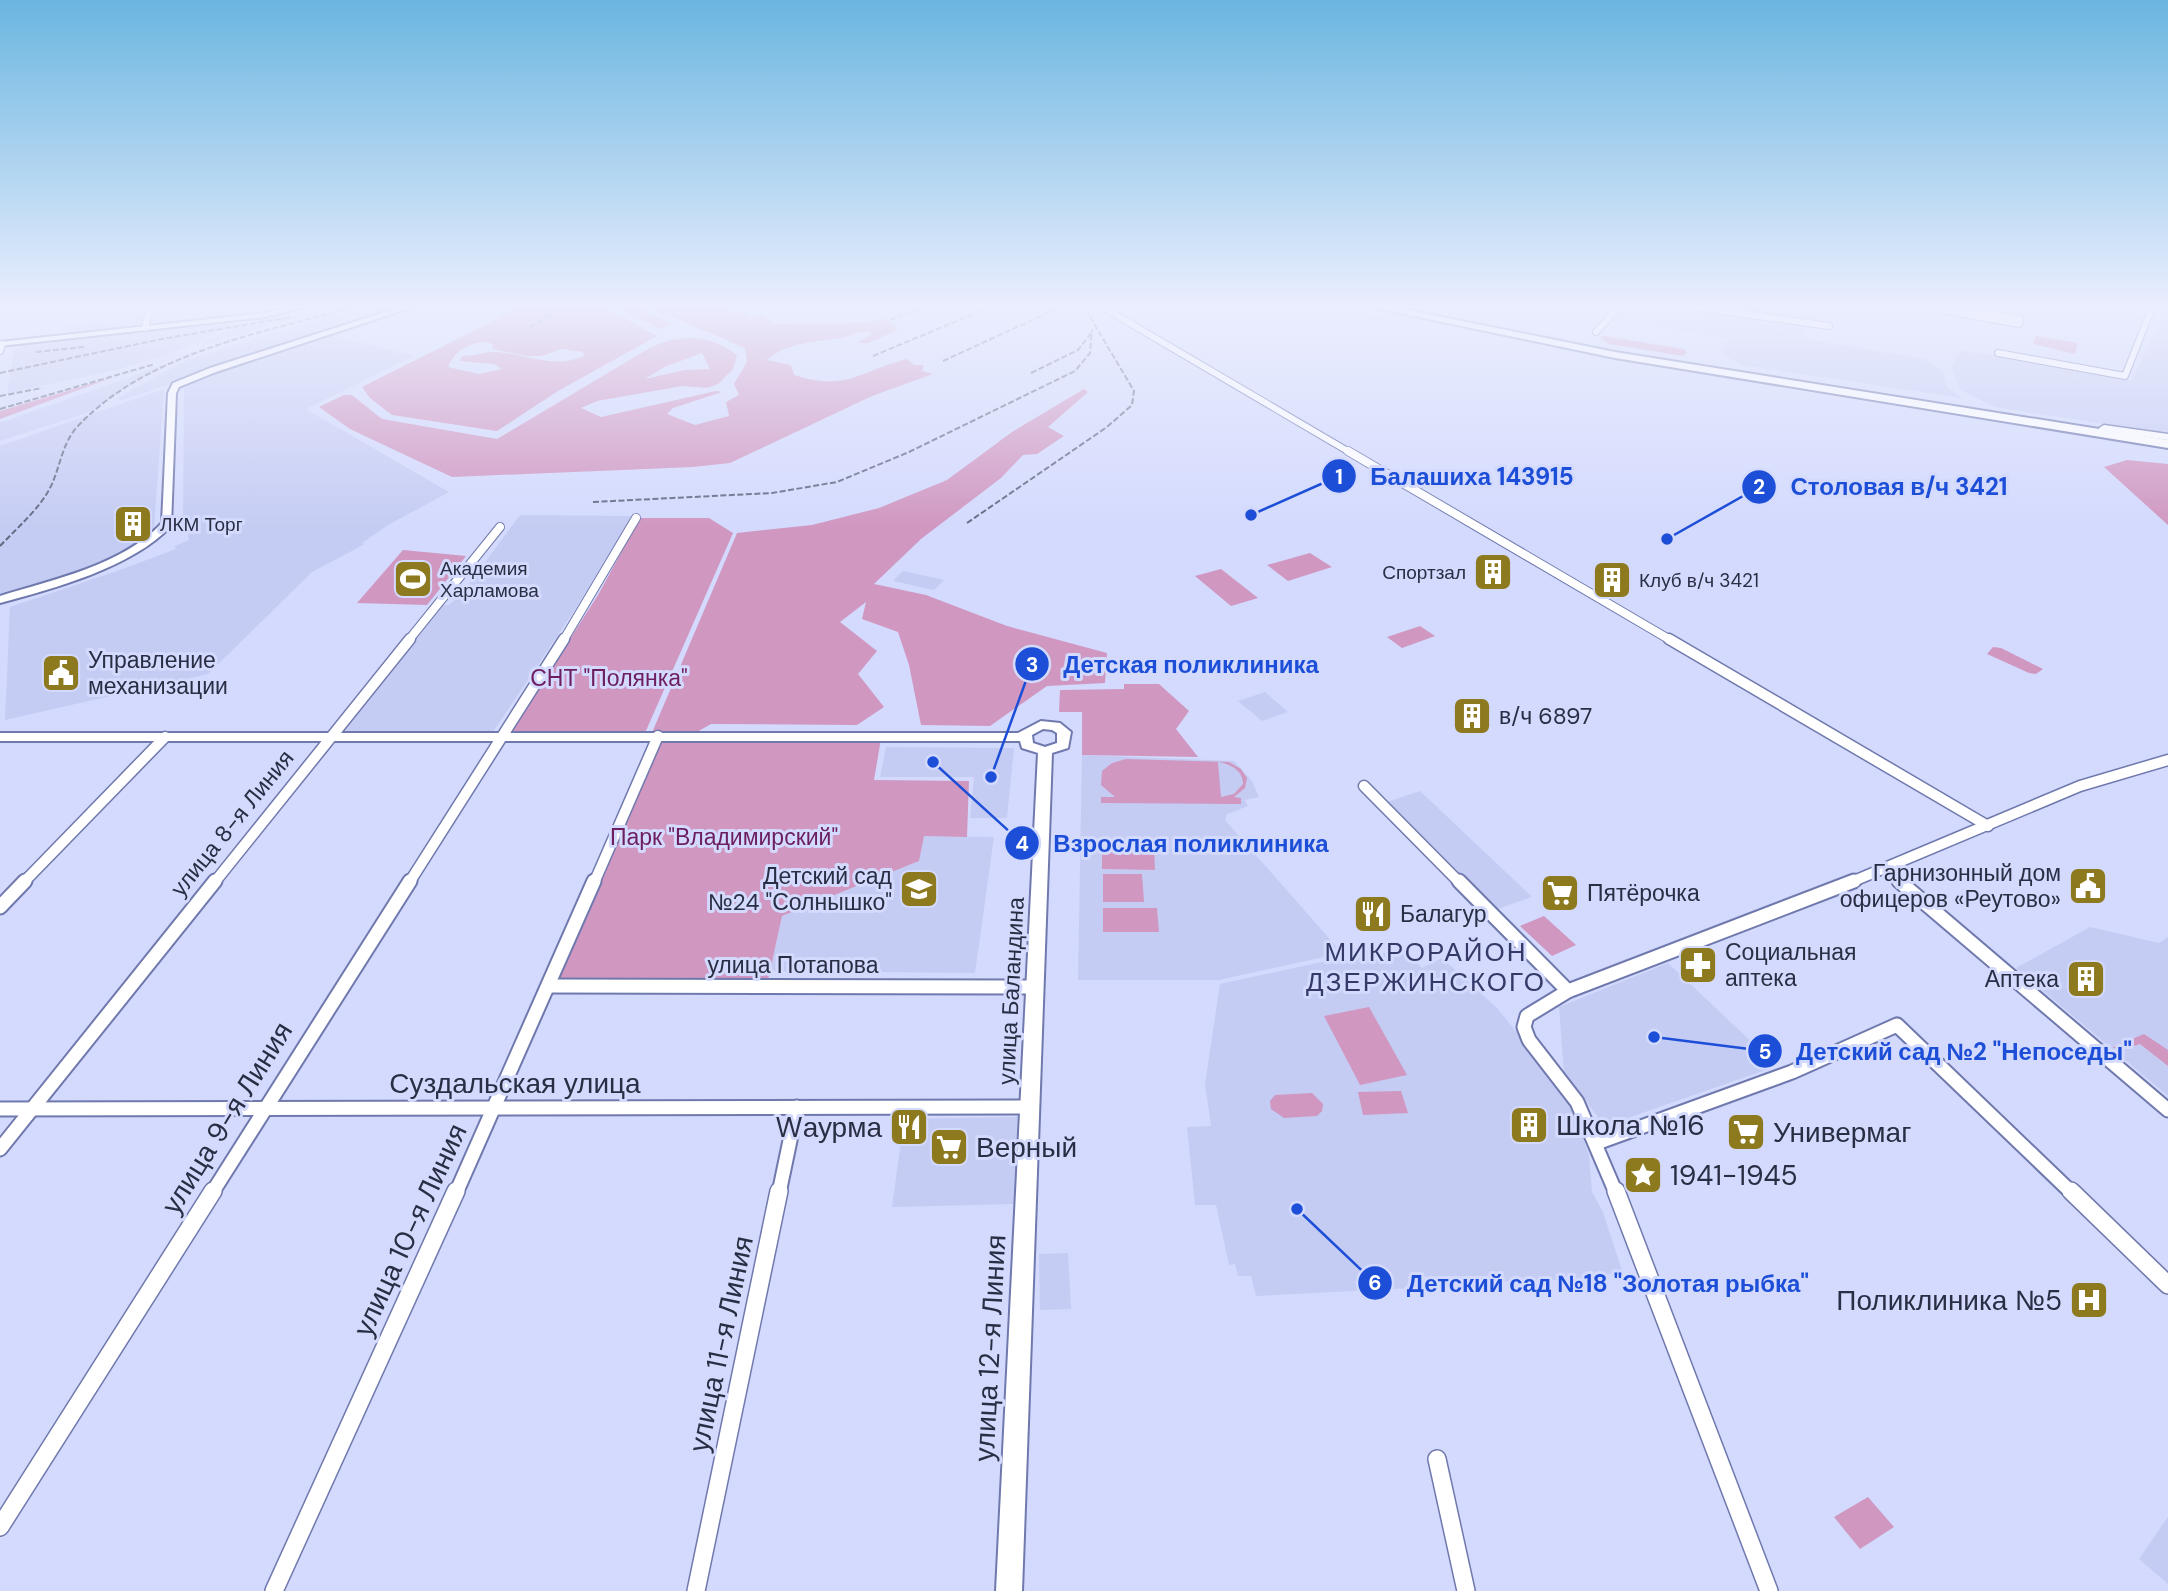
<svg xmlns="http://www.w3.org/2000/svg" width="2168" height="1591" viewBox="0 0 2168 1591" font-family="'DM Sans',sans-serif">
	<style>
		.built { fill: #c5ccf3 }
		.green { fill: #d097c1; fill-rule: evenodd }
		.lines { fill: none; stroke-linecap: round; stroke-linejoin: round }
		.street-far4-casing { stroke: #7079ad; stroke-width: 8 }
		.street-far3-casing { stroke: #7079ad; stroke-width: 10 }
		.street-far2-casing { stroke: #7079ad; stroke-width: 13 }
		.street-far1-casing { stroke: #7079ad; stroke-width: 17 }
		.street-casing { stroke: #7079ad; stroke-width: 20 }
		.secondary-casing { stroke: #7079ad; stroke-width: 4 }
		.primary-casing { stroke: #7079ad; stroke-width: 3 }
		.highway-casing { stroke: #7079ad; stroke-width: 4 }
		.street-far4 { stroke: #fff; stroke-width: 6 }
		.street-far3 { stroke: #fff; stroke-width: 8 }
		.street-far2 { stroke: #fff; stroke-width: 10 }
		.street-far1 { stroke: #fff; stroke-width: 13 }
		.street { stroke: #fff; stroke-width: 17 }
		.secondary { fill: #fff; fill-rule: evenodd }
		.primary { fill: #fff; fill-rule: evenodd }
		.highway { fill: #fff; fill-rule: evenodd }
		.rail { stroke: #646983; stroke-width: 2; stroke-dasharray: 6 2.5; stroke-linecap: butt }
		.labels { text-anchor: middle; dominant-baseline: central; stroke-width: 6; stroke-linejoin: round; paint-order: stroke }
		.far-poi-label { font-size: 19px; fill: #2a2e44; stroke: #d3dafd; text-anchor: start }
		.poi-label { font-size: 23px; fill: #2a2e44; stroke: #d3dafd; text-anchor: start }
		.park-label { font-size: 23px; fill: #6c1e5e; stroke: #d3dafd }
		.street-label { font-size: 23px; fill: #2a2e44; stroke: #d3dafd }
		.quarter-label { font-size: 26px; letter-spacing: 2px; fill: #343968; stroke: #d3dafd }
		.near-street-label { font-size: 28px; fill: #2a2e44; stroke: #d3dafd }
		.near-poi-label { font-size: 28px; fill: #2a2e44; stroke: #d3dafd; text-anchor: start }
		.leader { fill: none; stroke: #1d4ed8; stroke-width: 2.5 }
		.callout-dot { fill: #1d4ed8; stroke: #d3dafd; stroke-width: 2.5 }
		.mark-label { font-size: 21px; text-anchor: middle; font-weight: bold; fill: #fff }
		.callout-label { font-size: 24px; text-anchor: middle; font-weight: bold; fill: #1d4ed8; stroke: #d3dafd; stroke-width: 6; stroke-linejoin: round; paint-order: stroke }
	</style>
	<rect width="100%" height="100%" fill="#d3dafd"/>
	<!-- built -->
	<g class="built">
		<polygon points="110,305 147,305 143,320 137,324 60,336 68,324 107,320 104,325 108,325 118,314 108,314"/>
		<polygon points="368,305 412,305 122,400 116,399 185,361"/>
		<polygon points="1247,305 1343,305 1387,317 1375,324 1362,321 1357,324"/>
		<polygon points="1530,305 1590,305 1608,309 1598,320 1525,308"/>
		<polygon points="1626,305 1708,308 1732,316 1732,321 1734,315 1808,327 1800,338 1925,359 1943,371 1946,386 1962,398 1742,365 1722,354 1729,339 1614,319"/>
		<polygon points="1731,305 1833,305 1822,323 1721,310"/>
		<polygon points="2168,305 2168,434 1995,407 1961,390 1951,367 1961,350 2074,369 2073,384 2076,369 2131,381"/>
		<polygon points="302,315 305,316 202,345 232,328"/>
		<polygon points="243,319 177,351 116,370 7,393 14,349 42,341"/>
		<polygon points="329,335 414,356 306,409 449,492 388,525 362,543 365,544 312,572 208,674 5,720 10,607 120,570 176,549 175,546 189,540 188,531 183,528 184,388 198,378"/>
		<polygon points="170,363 145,375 89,412 0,441 0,423"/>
		<polygon points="164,389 154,527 143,542 121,554 0,598 0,446"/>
		<polygon points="520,515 632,516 576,608 493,732 342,732 441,605 449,605 463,592"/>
		<polygon points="903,571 944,580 934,590 893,581"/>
		<polygon points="1265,692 1288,712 1262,721 1238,701"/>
		<polygon points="886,747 1014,748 1007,818 970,818 974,777 880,777"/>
		<polygon points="1082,755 1234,761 1252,781 1259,797 1245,800 1248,806 1227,814 1225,820 1342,953 1219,980 1078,980"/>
		<polygon points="1420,791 1532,897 1492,911 1384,803"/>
		<polygon points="923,836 994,837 975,973 770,971 782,916 919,861"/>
		<polygon points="2090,927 2159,943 2168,937 2168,1096 2016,968"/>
		<polygon points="1404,951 1422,968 1442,958 1497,1008 1569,1097 1589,1156 1592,1192 1603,1212 1622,1271 1590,1279 1505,1281 1496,1276 1408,1277 1412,1288 1256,1296 1251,1276 1238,1276 1235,1264 1229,1265 1216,1205 1195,1205 1187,1127 1211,1126 1205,1084 1220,984 1345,957"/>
		<polygon points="1668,963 1777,1066 1605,1126 1564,1073 1559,1007"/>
		<polygon points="1018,1117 1015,1204 892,1207 904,1119"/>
		<polygon points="1068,1253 1071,1309 1040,1310 1039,1254"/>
		<polygon points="2168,1517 2168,1584 2139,1559"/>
	</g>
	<!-- green -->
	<g class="green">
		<path d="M525 305H600L657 336 558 391 497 431 392 415 370 398 362 387ZM485 342 493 344 492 349 527 356H542L561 349 583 352 584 356C552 371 522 351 490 352 481 353 472 356 462 356L460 361 494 364 502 369 479 374 448 367C455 351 467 343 485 342Z"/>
		<polygon points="614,305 633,305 672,324 660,329"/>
		<path d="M645 305H724L723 311H746L749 317 762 315 772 324 865 323 886 319 898 330 868 343H857L874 333C860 329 854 335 841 338 817 342 786 342 767 360L791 365 794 375C848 392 859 371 907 359L914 365H924L922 371 933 374 872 396 730 463 693 467 452 477 350 429 319 407 344 395H352L382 419 497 439 648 349C678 333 710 334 737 355L733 369 718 384 707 388 682 386 597 401 581 408 601 417 716 391 722 392 673 408 667 414 695 425 729 416 726 402 739 395 734 384 747 362 745 348ZM702 353 710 369 684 370 645 379 664 367Z"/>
		<polygon points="1605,336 1683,349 1687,352 1683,356 1609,344 1599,337"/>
		<polygon points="2036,336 2078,343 2075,354 2033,344"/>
		<polygon points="114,377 0,419 0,411"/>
		<polygon points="1084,389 1088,392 1048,427 1064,436 1037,454 1023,455 1001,478 921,539 874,584 926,595 1007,626 1107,653 1105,683 1047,686 990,726 921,725 909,665 898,632 862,619 866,602 840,622 877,651 858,674 884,707 857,725 711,724 697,732 651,735 737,533 812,525 879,508 947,480 1012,432"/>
		<polygon points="2127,460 2168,464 2168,525 2104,467"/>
		<polygon points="640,518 709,518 733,533 645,733 511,731 598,595"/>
		<polygon points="403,550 466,556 427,605 357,603"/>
		<polygon points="1310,553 1332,567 1288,581 1267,565"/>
		<polygon points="1221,569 1258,598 1231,606 1195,576"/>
		<polygon points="1420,626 1435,636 1402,648 1387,637"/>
		<polygon points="1993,647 2001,648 2043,669 2036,674 2029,673 1987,654"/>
		<polygon points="1124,684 1159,684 1189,711 1176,729 1198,757 1082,755 1082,712 1059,712 1060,690 1124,689"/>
		<polygon points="659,738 881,739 874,780 969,781 967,837 924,836 919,861 782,916 768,980 556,980"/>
		<path d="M1126 759 1229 762 1241 769 1247 778 1245 788 1234 797 1241 798V804L1101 803V797H1115L1101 785 1102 771 1112 763ZM1218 762C1230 764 1243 770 1243 784L1234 794 1221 797Z"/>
		<polygon points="1102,848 1154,848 1155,870 1102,869"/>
		<polygon points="1103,874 1142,874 1144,902 1103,902"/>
		<polygon points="1103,908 1157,908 1159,932 1103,932"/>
		<polygon points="1544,916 1576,945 1552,956 1520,926"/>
		<polygon points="1369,1007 1407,1075 1360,1085 1324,1016"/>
		<polygon points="2144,1034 2168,1050 2168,1066 2140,1044 2118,1051 2113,1047"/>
		<polygon points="1401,1091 1408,1113 1363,1115 1358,1092"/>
		<polygon points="1312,1093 1323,1104 1322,1111 1317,1116 1284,1118 1271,1109 1270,1101 1275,1095"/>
		<polygon points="1868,1497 1894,1527 1860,1549 1834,1517"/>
	</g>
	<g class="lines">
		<!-- street-far4 casing -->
		<g class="street-far4-casing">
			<g id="street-far4">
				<polyline points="1099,305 1351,453"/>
				<polyline points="1682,305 1829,326"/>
				<polyline points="1914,305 2019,324 2020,319 1943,305"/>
				<polyline points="1389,306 1414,305"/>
				<polyline points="145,328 151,305"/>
				<polyline points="1596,332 1621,305"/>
				<polyline points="0,351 2,344"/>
				<polyline points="1998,353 2125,376 2153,305"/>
			</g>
		</g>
		<!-- street-far3 casing -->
		<g class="street-far3-casing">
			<g id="street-far3">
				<polyline points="1348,451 1672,641"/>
				<polyline points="408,641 500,527"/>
				<polyline points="563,641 636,518"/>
			</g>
		</g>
		<!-- street-far2 casing -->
		<g class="street-far2-casing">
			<g id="street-far2">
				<polyline points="1669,639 1988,826"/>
				<polyline points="1364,786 1460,883"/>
				<polyline points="1885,869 1901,883"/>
				<polyline points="23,883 165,737"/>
				<polyline points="214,883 410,639"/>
				<polyline points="409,883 564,639"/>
				<polyline points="594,883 658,736"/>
				<polyline points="1849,883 2080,786 2168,760"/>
			</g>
		</g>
		<!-- street-far1 casing -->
		<g class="street-far1-casing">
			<g id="street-far1">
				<polyline points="1459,881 1568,991"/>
				<polyline points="1899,881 2168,1110"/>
				<polyline points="0,907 25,881"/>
				<polyline points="549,986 1036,987"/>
				<polyline points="0,1109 1030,1107"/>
				<polyline points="1597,1143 1792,1072 1897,1025 2072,1193"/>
				<polyline points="0,1149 215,881"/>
				<polyline points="212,1193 410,881"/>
				<polyline points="456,1193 594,881"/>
				<polyline points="779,1193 797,1107"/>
				<polyline points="1616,1193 1577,1102 1529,1040 1524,1027 1527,1016 1568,991 1854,881"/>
			</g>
		</g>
		<!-- street casing -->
		<g class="street-casing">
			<g id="street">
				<polyline points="1616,1191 1769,1591"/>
				<polyline points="2071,1191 2168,1285"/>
				<polyline points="1437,1459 1466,1591"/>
				<polyline points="0,1527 213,1191"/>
				<polyline points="274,1591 456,1191"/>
				<polyline points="696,1591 779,1191"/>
			</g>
		</g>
		<!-- secondary casing -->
		<g class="secondary-casing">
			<g id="secondary">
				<polygon points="297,305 312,305 265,317 0,346 0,342 265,313"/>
				<path d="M407 305H419L216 372 179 387 176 393 171 526C133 567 53 589 0 603V596C54 579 121 566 162 523L168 393 173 383 210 368Z"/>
				<path d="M1041 721 1060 723 1071 732 1068 748 1052 753 1022 1591H996L1038 753 1022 748 1020 741H0V733H1018ZM1043 729 1052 730 1057 733V743L1045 747 1033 743 1032 735Z"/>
			</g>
		</g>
		<!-- primary casing -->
		<g class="primary-casing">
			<polygon id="primary" points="2104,425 2168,434 2168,440 2100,430 2099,428"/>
		</g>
		<!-- highway casing -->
		<g class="highway-casing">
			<polygon id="highway" points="1361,305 1383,305 1615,352 2168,440 2168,448 1615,358"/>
		</g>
		<!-- street-far4 -->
		<use href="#street-far4" class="street-far4"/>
		<!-- street-far3 -->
		<use href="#street-far3" class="street-far3"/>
		<!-- street-far2 -->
		<use href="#street-far2" class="street-far2"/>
		<!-- street-far1 -->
		<use href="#street-far1" class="street-far1"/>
		<!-- street -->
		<use href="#street" class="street"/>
		<!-- secondary -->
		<use href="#secondary" class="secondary"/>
		<!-- primary -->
		<use href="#primary" class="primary"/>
		<!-- highway -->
		<use href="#highway" class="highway"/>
		<!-- rail -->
		<g class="rail">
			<polyline points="890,320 931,305"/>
			<polyline points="530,327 568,305"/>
			<polyline points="36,352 84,347"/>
			<polyline points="873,356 995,305"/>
			<polyline points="943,361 1065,305"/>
			<polyline points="0,373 162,339 291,317"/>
			<polyline points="1031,373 1078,350 1092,332"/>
			<polyline points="0,396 42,388"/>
			<polyline points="0,409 155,364"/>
			<polyline points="593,502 772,493 837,482 909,452 1075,371 1090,353 1092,329"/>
			<polyline points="967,523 1107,427 1132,405 1134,391 1083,305"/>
			<path d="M0 546C17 528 37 511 49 490 60 470 61 445 77 427 148 351 266 332 362 305"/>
		</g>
	</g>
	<!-- sky -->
	<linearGradient id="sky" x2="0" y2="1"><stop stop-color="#6ab6e0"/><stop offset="0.58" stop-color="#ebeefe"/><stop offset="1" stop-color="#ebeefe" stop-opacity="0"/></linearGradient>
	<rect width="2168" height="528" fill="url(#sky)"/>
	<!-- icons -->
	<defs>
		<g id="building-square" transform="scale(2.0125)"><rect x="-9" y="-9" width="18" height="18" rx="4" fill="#8d791e" stroke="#d3dafd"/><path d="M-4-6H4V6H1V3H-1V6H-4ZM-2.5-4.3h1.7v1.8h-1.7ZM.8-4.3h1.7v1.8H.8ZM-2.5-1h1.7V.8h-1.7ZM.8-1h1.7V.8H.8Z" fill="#fff"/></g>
		<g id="stadium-square" transform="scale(2.0125)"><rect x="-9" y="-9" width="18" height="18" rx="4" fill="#8d791e" stroke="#d3dafd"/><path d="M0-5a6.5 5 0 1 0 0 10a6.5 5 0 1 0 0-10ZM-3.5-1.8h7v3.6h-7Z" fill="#fff"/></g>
		<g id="civic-square" transform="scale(2.0125)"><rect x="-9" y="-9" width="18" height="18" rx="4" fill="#8d791e" stroke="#d3dafd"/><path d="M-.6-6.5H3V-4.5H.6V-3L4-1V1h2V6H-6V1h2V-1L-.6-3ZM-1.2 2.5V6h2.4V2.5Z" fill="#fff"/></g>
		<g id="school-square" transform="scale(2.0125)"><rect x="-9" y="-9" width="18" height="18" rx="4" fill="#8d791e" stroke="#d3dafd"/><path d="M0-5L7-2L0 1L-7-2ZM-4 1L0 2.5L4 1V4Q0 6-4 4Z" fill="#fff"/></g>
		<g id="supermarket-square" transform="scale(2.0125)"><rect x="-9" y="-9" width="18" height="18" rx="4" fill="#8d791e" stroke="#d3dafd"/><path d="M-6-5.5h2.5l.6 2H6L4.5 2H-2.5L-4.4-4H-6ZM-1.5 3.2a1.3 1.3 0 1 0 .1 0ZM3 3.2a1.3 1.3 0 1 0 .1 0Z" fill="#fff"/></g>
		<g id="restaurant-square" transform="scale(2.0125)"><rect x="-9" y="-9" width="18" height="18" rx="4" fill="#8d791e" stroke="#d3dafd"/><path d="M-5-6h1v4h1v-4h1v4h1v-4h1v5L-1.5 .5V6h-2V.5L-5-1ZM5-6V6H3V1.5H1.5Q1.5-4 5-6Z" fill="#fff"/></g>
		<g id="pharmacy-square" transform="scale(2.0125)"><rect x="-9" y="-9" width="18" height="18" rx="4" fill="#8d791e" stroke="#d3dafd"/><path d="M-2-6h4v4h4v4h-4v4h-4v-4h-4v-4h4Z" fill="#fff"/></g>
		<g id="sight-square" transform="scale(2.0125)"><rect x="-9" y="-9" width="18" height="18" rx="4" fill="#8d791e" stroke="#d3dafd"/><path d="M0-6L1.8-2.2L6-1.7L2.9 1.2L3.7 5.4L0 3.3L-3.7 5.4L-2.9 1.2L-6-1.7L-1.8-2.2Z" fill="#fff"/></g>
		<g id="hospital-square" transform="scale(2.0125)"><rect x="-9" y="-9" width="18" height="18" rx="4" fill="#8d791e" stroke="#d3dafd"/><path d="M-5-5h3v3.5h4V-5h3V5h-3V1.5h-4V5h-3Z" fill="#fff"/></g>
	</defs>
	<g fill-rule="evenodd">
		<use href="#building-square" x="133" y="524"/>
		<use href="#building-square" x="1493" y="572"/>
		<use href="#stadium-square" x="413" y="579"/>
		<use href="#building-square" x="1612" y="580"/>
		<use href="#civic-square" x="61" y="673"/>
		<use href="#building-square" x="1472" y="716"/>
		<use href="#civic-square" x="2088" y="886"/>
		<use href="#school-square" x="919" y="889"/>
		<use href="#supermarket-square" x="1560" y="893"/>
		<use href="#restaurant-square" x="1373" y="914"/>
		<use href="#pharmacy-square" x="1698" y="965"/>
		<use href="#building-square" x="2086" y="979"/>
		<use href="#building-square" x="1529" y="1125"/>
		<use href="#restaurant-square" x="909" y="1127"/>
		<use href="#supermarket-square" x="1746" y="1132"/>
		<use href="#supermarket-square" x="949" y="1147"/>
		<use href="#sight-square" x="1643" y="1175"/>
		<use href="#hospital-square" x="2089" y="1300"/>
	</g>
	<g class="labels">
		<!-- far-poi labels -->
		<g class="far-poi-label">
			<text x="160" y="524">ЛКМ Торг</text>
			<text x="440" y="568">Академия<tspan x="440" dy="22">Харламова</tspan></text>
			<text x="1466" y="572" text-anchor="end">Спортзал</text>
			<text x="1639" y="580">Клуб в/ч 3421</text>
		</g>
		<!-- poi labels -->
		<g class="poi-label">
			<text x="88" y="660">Управление<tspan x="88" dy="26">механизации</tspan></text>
			<text x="1499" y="716">в/ч 6897</text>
			<text x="2061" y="873" text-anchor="end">Гарнизонный дом<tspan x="2061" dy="26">офицеров «Реутово»</tspan></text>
			<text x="892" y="876" text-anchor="end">Детский сад<tspan x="892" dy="26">№24 "Солнышко"</tspan></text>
			<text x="1587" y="893">Пятёрочка</text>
			<text x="1400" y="914">Балагур</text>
			<text x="1725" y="952">Социальная<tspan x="1725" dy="26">аптека</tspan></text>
			<text x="2059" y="979" text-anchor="end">Аптека</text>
		</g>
		<!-- park labels -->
		<g class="park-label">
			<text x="609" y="678">СНТ "Полянка"</text>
			<text x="724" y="837">Парк "Владимирский"</text>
		</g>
		<!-- street labels -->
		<g class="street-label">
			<text transform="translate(232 823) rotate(-51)">улица 8-я Линия</text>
			<text x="793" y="965">улица Потапова</text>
			<text transform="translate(1011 991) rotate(-87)">улица Баландина</text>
		</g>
		<!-- quarter labels -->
		<g class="quarter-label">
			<text x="1426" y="952">МИКРОРАЙОН<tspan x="1426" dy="30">ДЗЕРЖИНСКОГО</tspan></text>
		</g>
		<!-- near-street labels -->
		<g class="near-street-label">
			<text x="515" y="1083">Суздальская улица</text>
			<text transform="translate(227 1118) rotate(-58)">улица 9-я Линия</text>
			<text transform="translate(410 1230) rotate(-65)">улица 10-я Линия</text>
			<text transform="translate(721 1344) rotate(-78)">улица 11-я Линия</text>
			<text transform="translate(990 1348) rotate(-87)">улица 12-я Линия</text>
		</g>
		<!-- near-poi labels -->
		<g class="near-poi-label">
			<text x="1556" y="1125">Школа №16</text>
			<text x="882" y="1127" text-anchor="end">Wаурма</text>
			<text x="1773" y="1132">Универмаг</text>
			<text x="976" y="1147">Верный</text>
			<text x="1670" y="1175">1941-1945</text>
			<text x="2062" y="1300" text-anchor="end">Поликлиника №5</text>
		</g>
	</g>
	<!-- callouts -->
	<path class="leader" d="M1251 515L1339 476M1667 539L1759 487M991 777L1032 664M933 762L1022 843M1654 1037L1765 1051M1297 1209L1375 1283"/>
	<g class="callout-dot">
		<circle cx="1251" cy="515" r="7"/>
		<circle cx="1667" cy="539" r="7"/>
		<circle cx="991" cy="777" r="7"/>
		<circle cx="933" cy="762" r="7"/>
		<circle cx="1654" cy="1037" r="7"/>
		<circle cx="1297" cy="1209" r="7"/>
		<circle cx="1339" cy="476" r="18"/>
		<circle cx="1759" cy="487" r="18"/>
		<circle cx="1032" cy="664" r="18"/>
		<circle cx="1022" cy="843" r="18"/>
		<circle cx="1765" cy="1051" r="18"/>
		<circle cx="1375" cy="1283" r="18"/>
	</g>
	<g class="mark-label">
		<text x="1339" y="484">1</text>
		<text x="1759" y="494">2</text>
		<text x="1032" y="672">3</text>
		<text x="1022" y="851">4</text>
		<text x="1765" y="1059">5</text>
		<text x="1375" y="1290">6</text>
	</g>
	<g class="callout-label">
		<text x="1472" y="485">Балашиха 143915</text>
		<text x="1899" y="495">Столовая в/ч 3421</text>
		<text x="1191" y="673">Детская поликлиника</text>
		<text x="1191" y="852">Взрослая поликлиника</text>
		<text x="1964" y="1060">Детский сад №2 "Непоседы"</text>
		<text x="1608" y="1292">Детский сад №18 "Золотая рыбка"</text>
	</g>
</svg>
